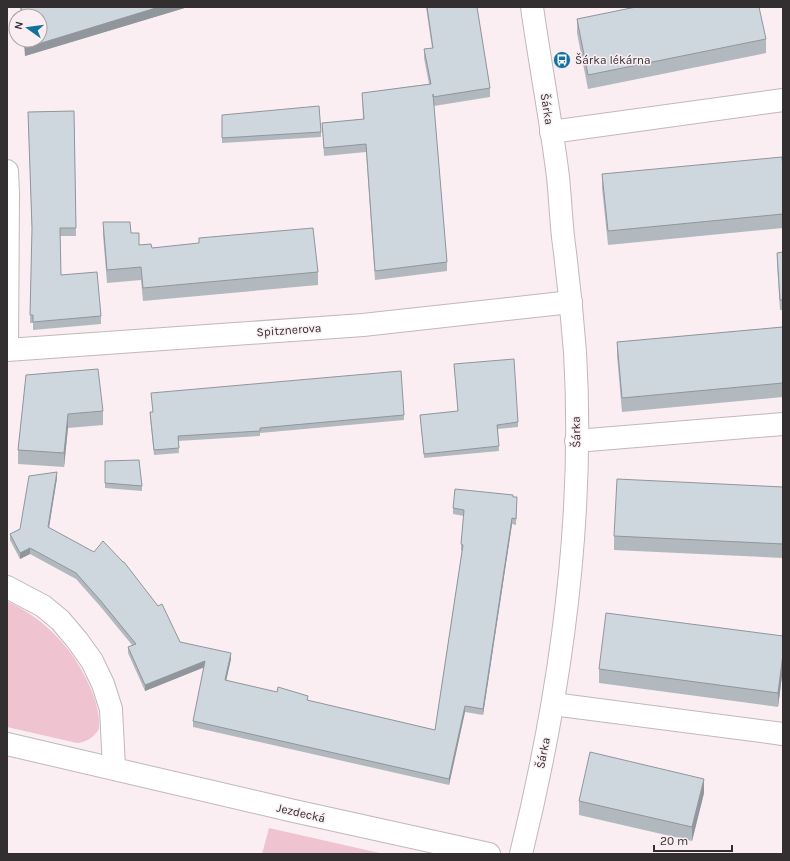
<svg xmlns="http://www.w3.org/2000/svg" width="790" height="861" viewBox="0 0 790 861" font-family="Karla,sans-serif">
	<style>
		.green { fill: #efc3d0 }
		.lines { fill: none; stroke-linecap: round; stroke-linejoin: round }
		.minor-casing { stroke: #c2b7ba; stroke-width: 24 }
		.minor { stroke: #fff; stroke-width: 22 }
		.wall { fill: #b1b9be }
		.shaded-wall { fill: #90969b }
		.building { fill: #ced7dd; stroke: #90969b }
		.labels { text-anchor: middle; dominant-baseline: central; stroke-width: 3; stroke-linejoin: round; paint-order: stroke }
		.poi-label { font-size: 12px; fill: #332f30; stroke: #faeef2; text-anchor: start }
		.street-label { font-size: 12px; fill: #332f30; stroke: #faeef2 }
	</style>
	<rect width="100%" height="100%" fill="#faeef2"/>
	<!-- green -->
	<g class="green">
		<path d="M7 601C46 620 73 648 90 687 96 701 100 714 99 729 94 737 87 742 77 743L7 727Z"/>
		<polygon points="269,828 384,854 262,854"/>
	</g>
	<g class="lines">
		<!-- minor casing -->
		<g class="minor-casing">
			<g id="minor">
				<polyline points="551,132 783,100"/>
				<polyline points="7,171 8,194 7,349"/>
				<polyline points="7,350 363,325 571,302"/>
				<polyline points="576,441 783,424"/>
				<polyline points="7,587 43,606 60,620 77,640 92,661 103,684 111,709 114,768"/>
				<polyline points="553,704 783,734"/>
				<polyline points="7,744 294,811 489,854"/>
				<path d="M521 854C561 691 585 521 575 352 572 313 568 275 563 237 561 217 560 197 558 177 551 120 540 64 532 7"/>
			</g>
		</g>
		<!-- minor -->
		<use href="#minor" class="minor"/>
	</g>
	<!-- wall -->
	<g class="wall">
		<polygon points="20,7 188,7 25,56 23,40 40,40 40,16 21,16"/>
		<polygon points="426,7 477,7 490,88 490,97 434,106 447,262 447,271 375,280 366,152 324,156 322,123 363,119 362,93 429,84 424,58 424,49 432,48"/>
		<polygon points="577,19 766,39 766,53 588,89 577,33"/>
		<polygon points="74,111 76,236 60,236 61,275 101,316 101,324 33,330 33,323 30,323 32,232 28,112"/>
		<polygon points="222,115 321,132 321,137 222,143"/>
		<polygon points="783,168 783,228 608,245 602,188 602,174"/>
		<polygon points="103,222 131,233 139,245 152,248 318,272 318,285 143,301 141,280 107,283 103,235"/>
		<polygon points="783,252 783,310 780,310 777,262 777,253"/>
		<polygon points="783,327 783,397 622,412 617,356 617,342"/>
		<polygon points="454,364 518,422 518,427 498,429 499,451 424,458 420,415 458,411"/>
		<polygon points="26,375 103,411 103,425 68,428 64,467 18,464 18,450"/>
		<polygon points="151,393 404,415 404,420 260,433 260,436 178,441 179,453 154,455 150,417 150,412 153,412"/>
		<polygon points="105,461 142,486 142,491 105,488"/>
		<polygon points="57,478 49,528 180,642 231,659 226,680 308,701 435,730 462,551 461,550 461,544 464,516 453,514 453,508 513,497 517,503 516,525 512,524 483,715 465,712 449,785 193,727 193,721 204,667 145,691 128,653 128,647 132,645 100,606 76,579 30,554 20,559 10,540 10,534 20,529"/>
		<polygon points="783,487 783,558 614,550 614,536"/>
		<polygon points="783,636 783,668 778,707 599,683 599,669"/>
		<polygon points="704,793 692,841 579,815 579,801"/>
	</g>
	<!-- shaded-wall -->
	<g class="shaded-wall">
		<polygon points="159,7 188,7 25,56 25,48"/>
		<polygon points="68,414 68,428 64,467 64,453"/>
		<polygon points="57,472 57,478 48,533 48,527"/>
		<polygon points="512,518 512,524 483,715 483,709"/>
		<polygon points="30,548 30,554 20,559 20,553"/>
		<polygon points="231,653 231,659 225,686 225,680"/>
		<polygon points="783,654 783,668 778,707 778,693"/>
		<polygon points="205,661 205,667 145,691 145,685"/>
		<polygon points="465,706 465,712 449,785 449,779"/>
		<polygon points="704,779 704,793 692,841 692,827"/>
	</g>
	<!-- building -->
	<g class="building">
		<polygon points="21,7 159,7 25,48 24,40 40,40 40,16 22,16"/>
		<polygon points="427,7 477,7 490,88 433,97 433,94 447,262 375,271 366,144 324,148 322,123 364,119 362,93 431,84 424,49 433,48"/>
		<polygon points="636,7 759,7 766,39 588,75 577,19"/>
		<polygon points="319,106 321,132 222,138 222,115"/>
		<polygon points="74,111 76,228 60,228 61,275 97,272 101,316 33,322 33,315 30,315 32,228 28,112"/>
		<polygon points="782,157 783,168 783,214 608,231 602,174"/>
		<polygon points="103,222 130,222 131,233 139,233 139,245 151,244 152,248 199,243 199,238 313,228 318,272 143,288 141,267 107,270"/>
		<polygon points="783,252 783,300 780,300 777,253"/>
		<polygon points="783,327 783,383 622,398 617,342"/>
		<polygon points="514,359 518,422 497,425 499,446 424,454 420,415 458,411 454,364"/>
		<polygon points="98,369 103,411 68,414 64,453 18,450 26,375"/>
		<polygon points="401,371 404,415 260,428 260,431 178,436 179,448 154,450 150,412 153,412 151,393"/>
		<polygon points="139,460 142,486 105,483 105,461"/>
		<polygon points="57,472 48,527 94,552 103,541 123,562 124,562 158,606 162,604 180,642 231,653 225,680 277,692 278,687 308,696 307,700 435,730 463,545 461,544 464,510 453,508 455,489 513,495 513,497 517,497 516,519 512,518 483,709 465,706 449,779 193,721 205,661 145,685 128,647 136,644 100,600 76,573 30,548 20,553 10,534 20,529 29,476"/>
		<polygon points="617,479 783,487 783,544 614,536"/>
		<polygon points="606,613 783,636 783,654 778,693 599,669"/>
		<polygon points="590,752 704,779 692,827 579,801"/>
	</g>
	<!-- icons -->
	<defs>
		<g id="bus-disc" transform="scale(0.9)"><circle r="9.5" fill="#15709f" stroke="#faeef2"/><path d="M-5-6H5V4H4V6H2V4H-2V6H-4V4H-5ZM-3.5-4V0h7V-4ZM-3.5 1.2v1.5H-2V1.2ZM2 1.2v1.5H3.5V1.2Z" fill="#fff"/></g>
	</defs>
	<g fill-rule="evenodd">
		<use href="#bus-disc" x="562" y="60"/>
	</g>
	<g class="labels">
		<!-- poi labels -->
		<g class="poi-label">
			<text x="575" y="60">Šárka lékárna</text>
		</g>
		<!-- street labels -->
		<g class="street-label">
			<text transform="translate(547 109) rotate(81)">Šárka</text>
			<text transform="translate(289 330) rotate(-4)">Spitznerova</text>
			<text transform="translate(576 432) rotate(-91)">Šárka</text>
			<text transform="translate(543 753) rotate(-79)">Šárka</text>
			<text transform="translate(301 813) rotate(13)">Jezdecká</text>
		</g>
	</g>
	<!-- border -->
	<rect width="790" height="861" fill="none" stroke="#332f30" stroke-width="16"/>
	<!-- north arrow -->
	<g transform="translate(28 28) rotate(284)"><circle r="19" fill="#faeef2" stroke="#aaa2a4"/>
	<path d="M0-3L7 15L0 10L-7 15Z" fill="#15709f"/>
	<text y="-6" font-size="11" font-weight="bold" text-anchor="middle" fill="#332f30">N</text>
	</g>
	<!-- scale -->
	<path d="M654 845v6h78v-6" fill="none" stroke="#332f30" stroke-width="2"/>
	<text x="660" y="845" font-size="12" fill="#332f30" stroke="#faeef2" stroke-width="3" paint-order="stroke">20 m</text>
</svg>
